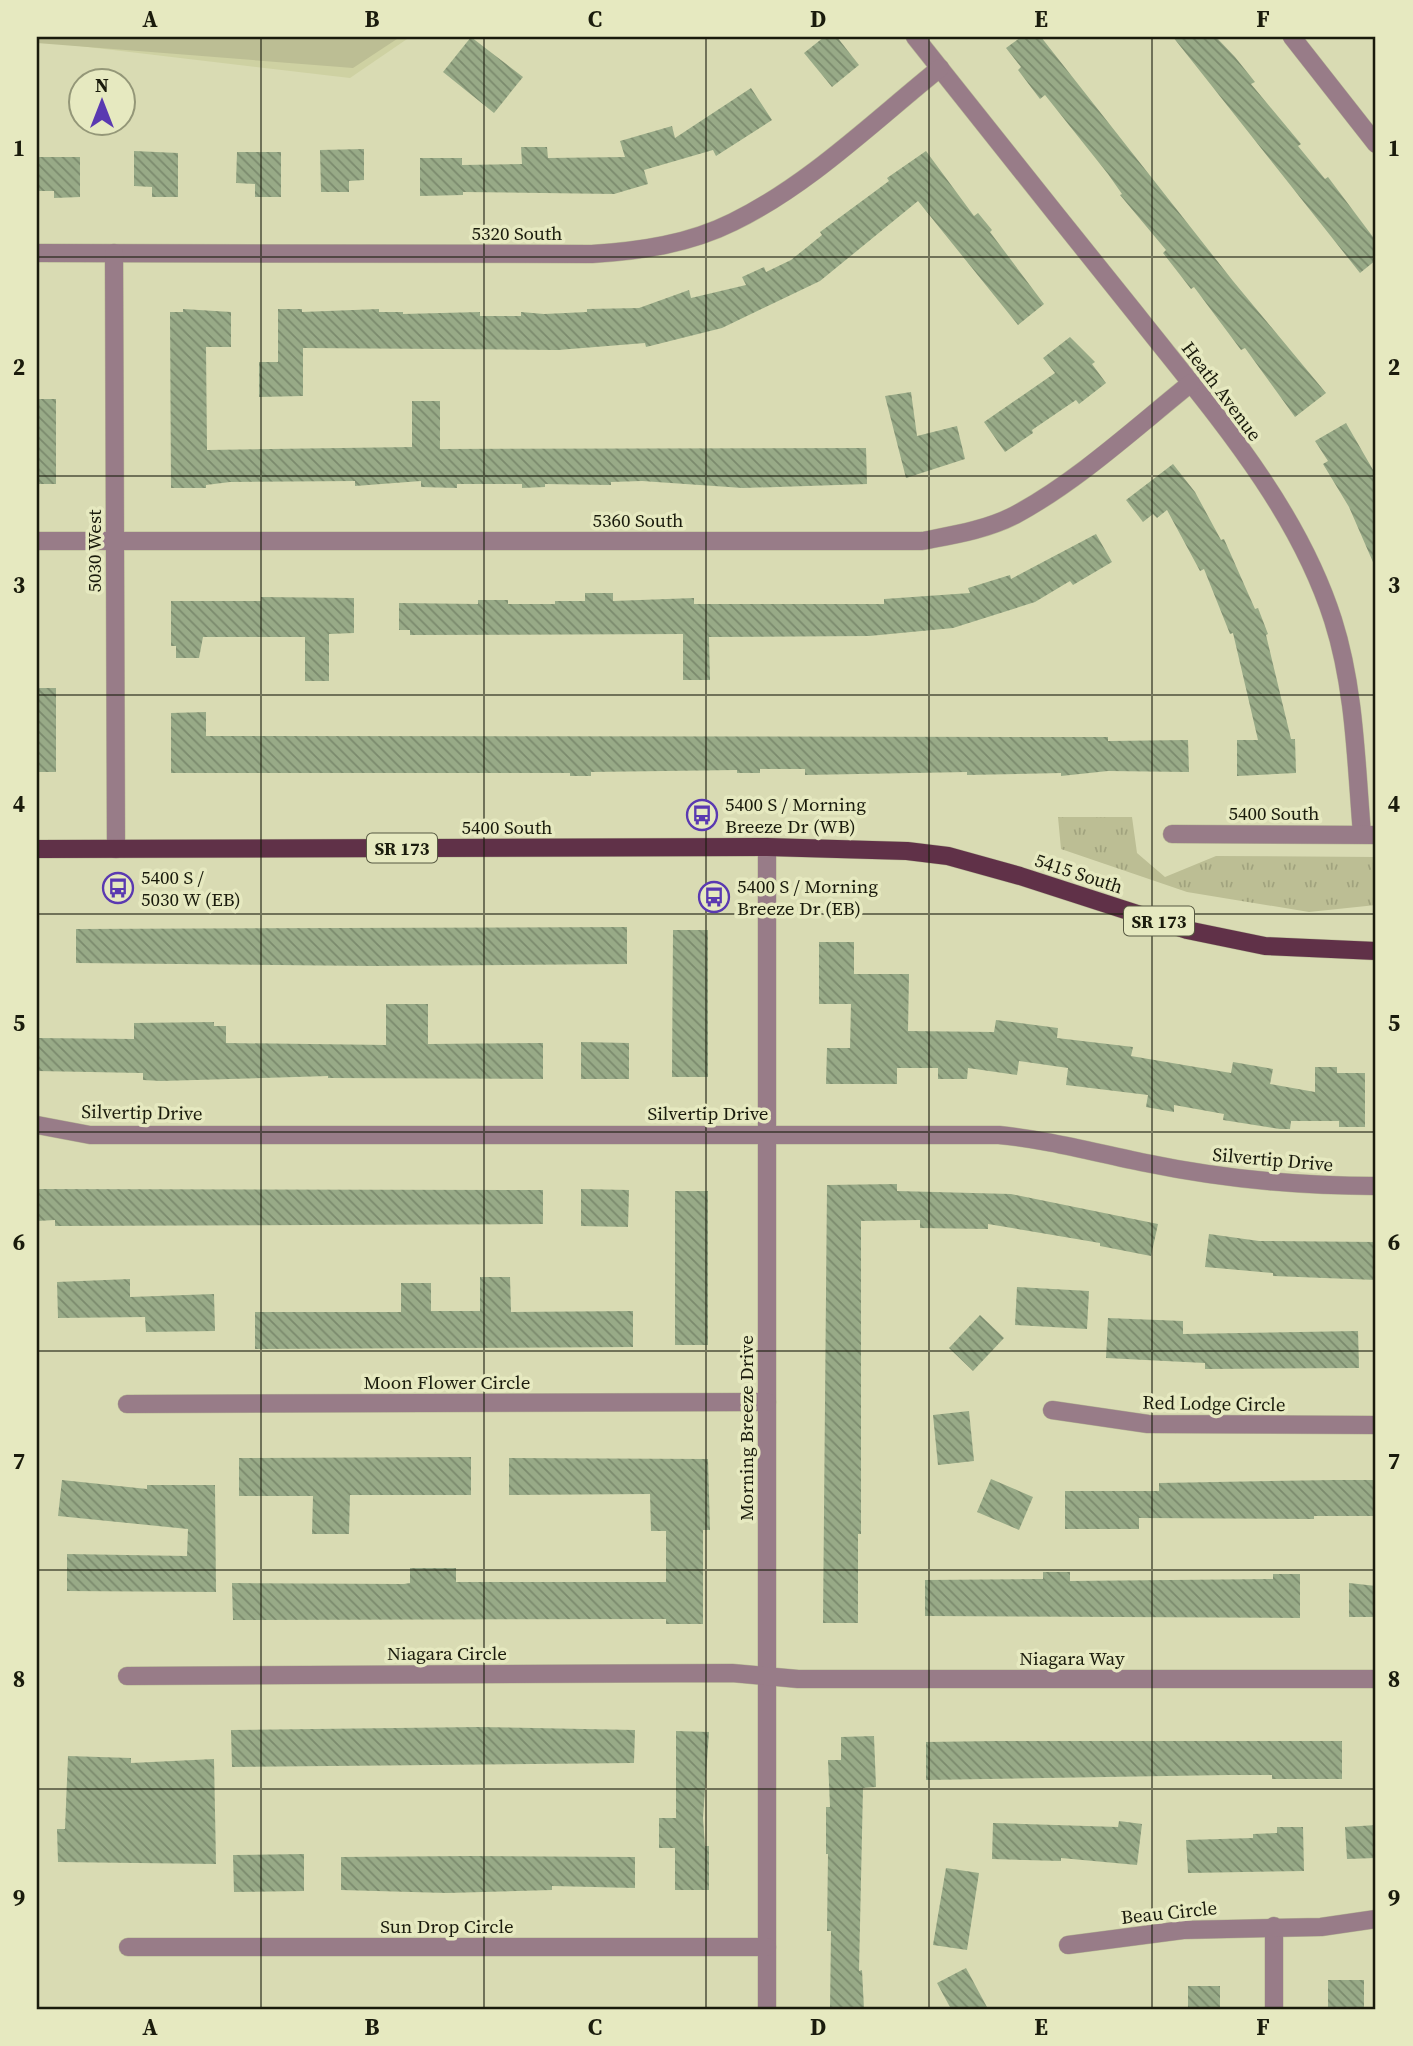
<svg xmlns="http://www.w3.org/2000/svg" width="1413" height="2046" viewBox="0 0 1413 2046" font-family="'Source Serif 4',serif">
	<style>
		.built { fill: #ced1a2 }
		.grass { fill: #bcbe94 }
		.park { fill: url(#park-tufts) }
		.building { fill: url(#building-back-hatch) }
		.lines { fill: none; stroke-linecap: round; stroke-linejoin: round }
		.street-casing { stroke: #b7b895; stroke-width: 19 }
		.primary-casing { stroke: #b7b895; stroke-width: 19 }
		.street { stroke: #987c88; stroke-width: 18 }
		.primary { stroke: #603148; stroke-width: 18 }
		.grid { fill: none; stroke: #1a1b0c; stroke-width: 2; stroke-opacity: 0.55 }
		.labels { text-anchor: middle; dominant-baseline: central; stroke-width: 7; stroke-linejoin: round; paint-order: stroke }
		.shield { fill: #e6e9c0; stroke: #575942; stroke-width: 2 }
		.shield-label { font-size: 18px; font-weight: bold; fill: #1a1b0c }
		.street-label { font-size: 19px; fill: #1a1b0c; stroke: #e6e9c0 }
		.poi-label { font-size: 19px; fill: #1a1b0c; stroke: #e6e9c0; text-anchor: start }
		.neatline { fill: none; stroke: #1a1b0c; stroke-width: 2.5 }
		.grid-label { font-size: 23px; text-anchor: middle; font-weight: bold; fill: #1a1b0c }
	</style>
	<defs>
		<pattern id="park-tufts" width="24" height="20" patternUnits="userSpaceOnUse" patternTransform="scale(1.75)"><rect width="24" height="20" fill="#bcbe94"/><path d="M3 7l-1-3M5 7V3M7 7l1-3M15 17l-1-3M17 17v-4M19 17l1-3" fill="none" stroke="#a1a37e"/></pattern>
		<pattern id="building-back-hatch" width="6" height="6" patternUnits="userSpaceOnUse" patternTransform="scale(1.75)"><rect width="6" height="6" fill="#98aa87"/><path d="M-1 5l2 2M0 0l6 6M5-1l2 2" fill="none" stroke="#7b8a6d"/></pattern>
	</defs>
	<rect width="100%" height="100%" fill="#d9dbb3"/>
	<!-- built -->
	<polygon class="built" points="37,37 410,37 350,78 37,41"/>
	<!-- grass -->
	<polygon class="grass" points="37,37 400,37 353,68 37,43"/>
	<!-- park -->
	<polygon class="park" points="1058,817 1132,817 1137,853 1165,877 1216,856 1376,857 1376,905 1309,912 1187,892 1061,849"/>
	<!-- building -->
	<g class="building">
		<polygon points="471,37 523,77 494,113 443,72"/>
		<polygon points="824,37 837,37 859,65 832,87 804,53"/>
		<polygon points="1021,37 1041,37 1233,281 1326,393 1295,417 1245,348 1241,350 1194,287 1191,289 1163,253 1166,250 1120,195 1122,194 1108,174 1045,95 1040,99 1018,70 1021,67 1006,48"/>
		<polygon points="1173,37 1216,37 1235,57 1255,82 1251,84 1301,144 1298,146 1325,179 1328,177 1376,241 1376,260 1360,273"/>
		<polygon points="751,88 772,120 716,156 713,150 644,170 648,184 614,194 463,192 463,195 420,196 420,158 462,158 462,165 522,164 521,147 547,147 548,158 625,157 620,141 672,126 675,138"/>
		<polygon points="364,149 364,180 349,181 349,192 321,192 320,150"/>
		<polygon points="134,151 178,153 178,197 152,197 152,187 134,186"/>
		<polygon points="926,151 974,216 978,213 992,230 990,232 1044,304 1018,325 918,201 820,281 722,328 646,347 645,343 558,350 303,348 303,396 259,397 259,362 278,362 278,309 302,309 302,312 379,309 379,312 403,312 403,314 480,312 480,316 521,316 521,312 544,314 587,312 587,309 639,308 689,290 691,298 746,285 742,277 764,267 766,272 791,260 822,235 820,232 889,181 887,178"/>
		<polygon points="237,152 281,152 281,197 255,197 255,184 236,183"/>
		<polygon points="37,157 80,157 80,197 54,198 54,191 37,191"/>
		<polygon points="183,309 231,312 231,347 206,347 207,450 412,447 412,401 440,401 440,449 866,448 867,484 743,488 642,481 611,482 611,485 545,484 545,487 522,488 522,484 457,484 457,488 421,487 421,481 355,486 355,481 230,482 206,485 206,488 171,488 170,312 183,312"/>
		<polygon points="1070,337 1095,362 1092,364 1106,383 1079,404 1076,400 1032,430 1033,433 1005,452 984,422 1055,373 1043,358"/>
		<polygon points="911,392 917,436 957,426 965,459 906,478 885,396"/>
		<rect x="37" y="399" width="19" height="85"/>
		<polygon points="1346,423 1376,475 1376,569 1349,507 1323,464 1328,461 1315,441"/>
		<polygon points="1173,464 1195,492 1221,540 1224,539 1255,609 1258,608 1268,634 1266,635 1291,739 1295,739 1296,773 1237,776 1237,740 1258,740 1233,633 1230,634 1204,569 1200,571 1167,510 1157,518 1153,514 1143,522 1126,500"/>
		<polygon points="1096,534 1112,562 1073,585 1070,581 1035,602 953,628 869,636 709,637 710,680 683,680 683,634 410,635 410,630 399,630 399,603 478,604 478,600 508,600 508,604 555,604 555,601 585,601 585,593 613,593 613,601 694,598 694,604 884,604 884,599 970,593 968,588 1010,575 1011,579"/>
		<polygon points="261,597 354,598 354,633 329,634 329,681 305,681 305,637 203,637 199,658 176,658 176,646 171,646 171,601 261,601"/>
		<rect x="37" y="688" width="19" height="84"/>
		<polygon points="206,712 206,736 1108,737 1108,741 1188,740 1189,772 1108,771 1061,776 1061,773 967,775 967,772 805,775 805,769 760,769 760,773 737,773 737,770 591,772 591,776 570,776 570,773 171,773 171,713"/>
		<polygon points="627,927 627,964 374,966 76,963 76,929"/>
		<polygon points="673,930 708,930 708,1077 672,1077"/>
		<polygon points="819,942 854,942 854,974 909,974 908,1031 994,1032 996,1020 1058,1028 1057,1038 1133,1047 1131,1056 1231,1073 1233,1062 1273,1069 1270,1084 1315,1092 1315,1067 1337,1067 1337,1073 1365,1073 1365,1127 1339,1127 1339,1121 1291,1121 1290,1129 1280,1129 1223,1120 1224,1114 1174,1105 1174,1112 1146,1107 1148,1095 1066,1085 1068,1068 1019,1061 1017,1075 968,1068 967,1079 938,1079 938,1068 897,1068 897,1084 826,1084 827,1048 850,1048 851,1004 819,1004"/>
		<polygon points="386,1004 428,1004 428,1044 543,1043 543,1079 328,1078 328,1076 161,1081 143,1080 143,1073 37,1071 37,1038 134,1039 134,1023 214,1022 214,1026 226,1026 226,1043 386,1045"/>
		<polygon points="581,1042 629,1043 629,1079 581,1079"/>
		<polygon points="897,1184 897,1191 1011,1194 1158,1224 1151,1256 1100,1246 1100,1243 988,1224 988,1229 920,1228 920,1220 861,1221 861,1534 858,1534 858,1623 823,1623 827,1185"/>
		<polygon points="37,1189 543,1190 543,1224 55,1226 55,1220 37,1221"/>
		<polygon points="581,1189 629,1190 628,1227 581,1226"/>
		<rect x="675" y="1191" width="33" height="154"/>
		<polygon points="1209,1234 1259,1241 1376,1242 1376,1280 1273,1276 1273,1273 1205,1267"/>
		<polygon points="480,1277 510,1277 511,1312 633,1311 633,1347 255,1349 255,1312 401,1312 401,1283 431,1283 431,1311 480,1311"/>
		<polygon points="130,1279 130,1297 214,1294 215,1331 146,1332 145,1317 58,1318 57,1282"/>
		<polygon points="1017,1287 1089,1291 1087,1329 1015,1325"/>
		<polygon points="980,1315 1004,1338 973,1371 949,1348"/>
		<polygon points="1108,1318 1183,1321 1183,1334 1358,1331 1359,1368 1205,1369 1205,1363 1106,1358"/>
		<polygon points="969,1411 974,1461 938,1465 933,1415"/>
		<polygon points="471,1457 471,1495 350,1495 349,1534 312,1534 313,1496 239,1496 239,1458"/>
		<polygon points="509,1458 708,1459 710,1530 703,1530 703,1624 666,1624 666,1619 233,1620 232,1583 404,1584 410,1583 410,1568 456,1568 456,1582 666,1582 666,1531 651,1531 650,1494 509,1495"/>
		<polygon points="991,1479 1033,1497 1019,1530 977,1512"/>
		<polygon points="62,1480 147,1489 147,1485 215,1485 216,1592 67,1591 67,1554 187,1556 188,1529 58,1516"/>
		<polygon points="1334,1480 1376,1480 1376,1516 1314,1516 1314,1519 1139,1518 1139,1529 1065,1529 1065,1491 1159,1491 1159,1483"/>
		<polygon points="1043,1572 1070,1572 1070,1581 1273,1579 1273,1574 1300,1574 1300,1618 925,1616 925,1580 1043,1579"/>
		<polygon points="1349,1583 1376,1586 1376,1617 1349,1617"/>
		<polygon points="478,1727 635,1730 634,1763 232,1767 231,1730"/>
		<polygon points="676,1731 709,1732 703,1818 705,1846 709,1846 709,1890 675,1890 675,1848 659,1848 659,1818 676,1818"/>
		<polygon points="874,1736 876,1787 863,1788 859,1971 862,1970 864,2009 830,2009 831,1931 827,1931 828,1854 826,1854 826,1807 830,1807 828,1760 841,1760 841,1737"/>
		<polygon points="996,1741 1342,1741 1342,1779 1272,1779 1272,1775 1227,1775 926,1780 926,1742"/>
		<polygon points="68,1756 131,1758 131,1763 214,1759 216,1864 58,1862 57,1829 65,1829"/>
		<polygon points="1119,1821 1142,1824 1137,1865 1061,1858 1061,1861 992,1859 993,1823 1118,1827"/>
		<polygon points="1376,1825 1376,1858 1347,1859 1345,1827"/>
		<polygon points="1277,1827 1303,1827 1304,1871 1188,1873 1186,1840 1253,1838 1253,1834 1277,1833"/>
		<polygon points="304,1854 304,1891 234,1892 233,1855"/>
		<polygon points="471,1856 635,1857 635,1888 552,1886 552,1890 447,1893 341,1890 341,1857"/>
		<polygon points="946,1868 979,1873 967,1950 933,1945"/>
		<polygon points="966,1968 988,2009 951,2009 937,1983"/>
		<rect x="1328" y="1980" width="36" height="29"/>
		<rect x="1188" y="1986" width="32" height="23"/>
	</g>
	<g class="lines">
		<!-- street casing -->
		<g class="street-casing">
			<g id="street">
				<path d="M915 37C988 129 1062 222 1136 314 1210 408 1296 504 1333 620 1355 689 1356 763 1362 834"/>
				<polyline points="1292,37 1376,144"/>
				<path d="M37 253 592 254C640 251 689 244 733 222 809 185 874 121 940 68"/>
				<polyline points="114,253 116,849"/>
				<path d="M37 541H922C953 535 986 530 1015 515 1078 481 1135 428 1191 383"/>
				<polyline points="1172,834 1376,835"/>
				<polyline points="767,847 767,2009"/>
				<path d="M37 1125 90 1135H999C1050 1140 1096 1153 1146 1163 1223 1179 1298 1186 1376 1186"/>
				<polyline points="127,1404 767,1402"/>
				<polyline points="1052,1410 1148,1424 1376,1425"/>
				<polyline points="127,1676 732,1673 798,1679 1376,1679"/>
				<polyline points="1274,1926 1274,2009"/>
				<polyline points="1068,1945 1183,1930 1321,1927 1376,1919"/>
				<polyline points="128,1947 767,1947"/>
			</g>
		</g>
		<!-- primary casing -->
		<g class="primary-casing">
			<polyline id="primary" points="37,849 767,847 907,851 948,856 1020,876 1187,930 1265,946 1376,951"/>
		</g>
		<!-- street -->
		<use href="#street" class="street"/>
		<!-- primary -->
		<use href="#primary" class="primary"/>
	</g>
	<!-- grid -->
	<path class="grid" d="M261 37V2009M484 37V2009M706 37V2009M929 37V2009M1152 37V2009M37 257H1376M37 476H1376M37 695H1376M37 914H1376M37 1132H1376M37 1351H1376M37 1570H1376M37 1789H1376"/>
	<!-- icons -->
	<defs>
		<g id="bus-ring" transform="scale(1.575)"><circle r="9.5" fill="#e6e9c0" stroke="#5a39b1" stroke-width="1.5"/><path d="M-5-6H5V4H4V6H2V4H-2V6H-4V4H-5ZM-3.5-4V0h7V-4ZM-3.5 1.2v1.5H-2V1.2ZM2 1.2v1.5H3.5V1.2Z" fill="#5a39b1"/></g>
	</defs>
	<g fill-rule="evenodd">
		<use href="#bus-ring" x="702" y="815"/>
		<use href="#bus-ring" x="118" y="888"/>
		<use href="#bus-ring" x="714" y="897"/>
	</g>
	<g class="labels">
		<!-- shield labels -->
		<g class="shield">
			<rect x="367" y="833.5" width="70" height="29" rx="5"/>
			<rect x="1124" y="906.5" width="70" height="29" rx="5"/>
		</g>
		<g class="shield-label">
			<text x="402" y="848">SR 173</text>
			<text x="1159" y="921">SR 173</text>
		</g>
		<!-- street labels -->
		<g class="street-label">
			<text x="517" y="233">5320 South</text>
			<text transform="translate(1222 391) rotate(53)">Heath Avenue</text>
			<text x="638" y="520">5360 South</text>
			<text transform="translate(94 551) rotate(-90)">5030 West</text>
			<text x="1274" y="813">5400 South</text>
			<text x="507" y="827">5400 South</text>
			<text transform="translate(1079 873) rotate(18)">5415 South</text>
			<text transform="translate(142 1112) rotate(1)">Silvertip Drive</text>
			<text x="708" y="1113">Silvertip Drive</text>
			<text transform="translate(1273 1159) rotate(5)">Silvertip Drive</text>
			<text x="447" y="1382">Moon Flower Circle</text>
			<text transform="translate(1214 1403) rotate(1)">Red Lodge Circle</text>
			<text transform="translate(746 1428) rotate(-90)">Morning Breeze Drive</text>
			<text x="447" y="1653">Niagara Circle</text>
			<text x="1072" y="1658">Niagara Way</text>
			<text transform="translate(1169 1912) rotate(-6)">Beau Circle</text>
			<text x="447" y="1926">Sun Drop Circle</text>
		</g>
		<!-- poi labels -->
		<g class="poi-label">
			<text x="725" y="804">5400 S / Morning<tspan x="725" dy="22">Breeze Dr (WB)</tspan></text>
			<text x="141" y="877">5400 S /<tspan x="141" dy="22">5030 W (EB)</tspan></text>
			<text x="737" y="886">5400 S / Morning<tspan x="737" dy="22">Breeze Dr (EB)</tspan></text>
		</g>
	</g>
	<!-- border -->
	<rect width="1413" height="2046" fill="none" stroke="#e6e9c0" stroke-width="77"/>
	<!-- north arrow -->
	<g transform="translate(102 102)"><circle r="33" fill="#e6e9c0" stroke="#949778" stroke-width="2"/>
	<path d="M0-5L12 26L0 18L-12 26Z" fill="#5a39b1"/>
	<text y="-10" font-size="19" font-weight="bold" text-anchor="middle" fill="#1a1b0c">N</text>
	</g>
	<rect x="38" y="38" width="1336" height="1970" class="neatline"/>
	<g class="grid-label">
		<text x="150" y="27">A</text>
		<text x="372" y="27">B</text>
		<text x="595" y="27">C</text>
		<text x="818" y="27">D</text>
		<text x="1041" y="27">E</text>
		<text x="1263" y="27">F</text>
		<text x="19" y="156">1</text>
		<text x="1394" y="156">1</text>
		<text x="19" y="375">2</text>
		<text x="1394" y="375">2</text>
		<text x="19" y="593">3</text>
		<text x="1394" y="593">3</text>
		<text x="19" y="812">4</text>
		<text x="1394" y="812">4</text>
		<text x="19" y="1031">5</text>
		<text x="1394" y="1031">5</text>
		<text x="19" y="1250">6</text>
		<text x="1394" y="1250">6</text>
		<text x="19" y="1469">7</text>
		<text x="1394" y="1469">7</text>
		<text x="19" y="1687">8</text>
		<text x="1394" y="1687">8</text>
		<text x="19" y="1906">9</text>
		<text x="1394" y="1906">9</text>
		<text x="150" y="2035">A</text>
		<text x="372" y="2035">B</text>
		<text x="595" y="2035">C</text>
		<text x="818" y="2035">D</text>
		<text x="1041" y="2035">E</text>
		<text x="1263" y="2035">F</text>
	</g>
</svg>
